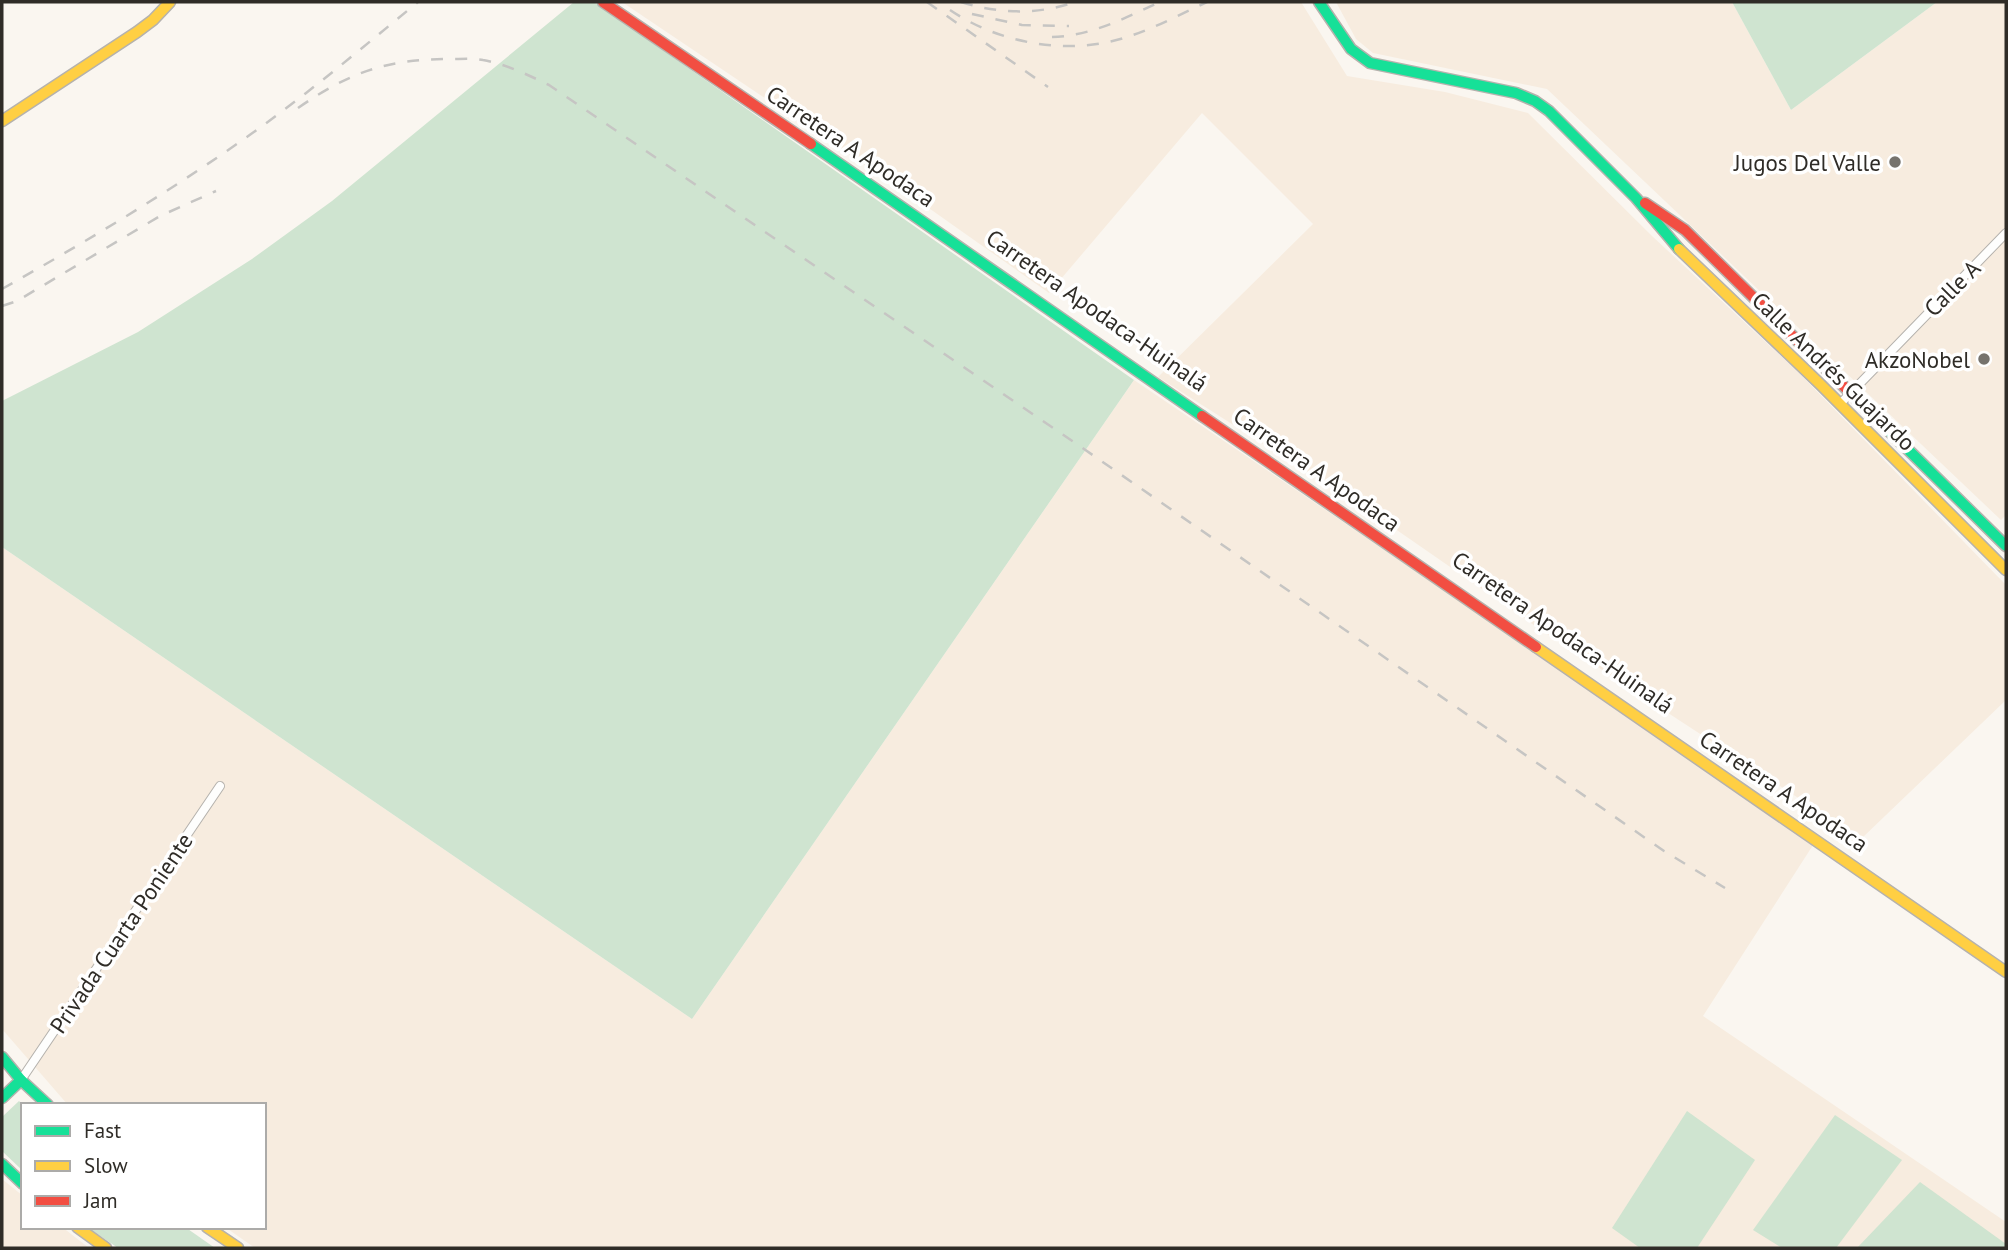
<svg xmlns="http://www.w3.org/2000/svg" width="2008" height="1250" viewBox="0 0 2008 1250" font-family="'PT Sans',sans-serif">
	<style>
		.industrial { fill: #f7ecdf }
		.green { fill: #cfe4d0 }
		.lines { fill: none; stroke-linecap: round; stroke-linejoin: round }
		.street-casing { stroke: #b5b2ad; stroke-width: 10 }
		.fast-casing { stroke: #b5b2ad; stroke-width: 13 }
		.slow-casing { stroke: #b5b2ad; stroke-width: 13 }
		.jam-casing { stroke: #b5b2ad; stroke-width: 13 }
		.street { stroke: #fefefd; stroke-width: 8 }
		.fast { stroke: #16e098; stroke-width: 10 }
		.slow { stroke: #ffcf43; stroke-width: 10 }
		.jam { stroke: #f24e42; stroke-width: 10 }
		.rail { stroke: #c6c5c3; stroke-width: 2.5; stroke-dasharray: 12 12; stroke-linecap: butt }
		.poi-dot { fill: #76736d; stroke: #fff; stroke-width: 2.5 }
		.labels { text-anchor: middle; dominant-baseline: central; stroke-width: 7; stroke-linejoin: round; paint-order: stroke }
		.street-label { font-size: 23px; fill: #2f2c27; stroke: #fff }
		.poi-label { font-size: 23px; fill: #2f2c27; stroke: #fff; text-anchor: end }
	</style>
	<rect width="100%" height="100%" fill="#faf6f0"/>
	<!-- industrial -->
	<g class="industrial">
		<polygon points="622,2 1301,2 1347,76 1445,92 1528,113 1652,236 1797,371 2006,585 2006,700 1861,839 1541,630 1378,517 1158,377 1313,224 1202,113 1049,293 933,211"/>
		<polygon points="1336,2 1732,2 1791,110 1937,2 2006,2 2006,515 2001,520 1547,89 1373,53 1356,39"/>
		<polygon points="1134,380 1815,842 1703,1016 2006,1222 2006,1248 255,1248 225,1227 264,1227 264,1105 68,1105 2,1029 2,547 692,1019"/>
		<polygon points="2,1179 23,1196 23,1227 62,1227 89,1248 2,1248"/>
	</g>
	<!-- green -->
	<g class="green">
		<polygon points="574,2 594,2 1134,380 692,1019 2,547 2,401 138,332 252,259 332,201"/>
		<polygon points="1732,2 1937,2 1791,110"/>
		<polygon points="19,1101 23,1105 23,1171 2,1151 2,1117"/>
		<polygon points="1687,1111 1755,1160 1697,1248 1640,1248 1612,1228"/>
		<polygon points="1835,1115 1902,1160 1836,1248 1782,1248 1753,1230"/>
		<polygon points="1920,1182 2006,1244 2006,1248 1857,1248"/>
		<polygon points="87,1227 185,1227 215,1248 118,1248"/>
	</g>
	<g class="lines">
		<!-- street casing -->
		<g class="street-casing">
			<g id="street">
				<polyline points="1840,404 2006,233"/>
				<polyline points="21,1080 220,786"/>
			</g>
		</g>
		<!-- fast casing -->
		<g class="fast-casing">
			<g id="fast">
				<polyline points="1319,2 1351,49 1370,63 1516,93 1535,101 1549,111 1636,198 1679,249"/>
				<polyline points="811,144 1202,416"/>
				<polyline points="1881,423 2006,546"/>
				<polyline points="2,1057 21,1080 48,1105"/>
				<polyline points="2,1098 21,1080"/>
				<polyline points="2,1164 23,1184"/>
			</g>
		</g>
		<!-- slow casing -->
		<g class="slow-casing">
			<g id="slow">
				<polyline points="2,121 137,32 153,20 170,2"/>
				<polyline points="1679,249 1820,384 2006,570"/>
				<polyline points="1536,647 2006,972"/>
				<polyline points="77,1227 106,1248"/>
				<polyline points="207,1227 238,1248"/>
			</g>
		</g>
		<!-- jam casing -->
		<g class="jam-casing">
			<g id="jam">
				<polyline points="603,2 811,144"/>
				<polyline points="1645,203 1685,230 1881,423"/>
				<polyline points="1202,416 1536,647"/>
			</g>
		</g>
		<!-- street -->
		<use href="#street" class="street"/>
		<!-- fast -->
		<use href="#fast" class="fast"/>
		<!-- slow -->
		<use href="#slow" class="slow"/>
		<!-- jam -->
		<use href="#jam" class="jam"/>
		<!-- rail -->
		<g class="rail">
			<polyline points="927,2 1048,87"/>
			<path d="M961 2C999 14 1038 15 1075 2"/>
			<path d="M950 10C1000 44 1069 56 1127 37 1155 28 1181 14 1207 2"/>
			<polyline points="972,14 1022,25 1069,26"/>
			<path d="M1052 37C1091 36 1125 18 1160 2"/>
			<path d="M298 108C350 72 387 59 450 59 461 59 473 58 483 60 506 64 528 75 549 85L1084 449 1664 851 1725 888"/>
			<path d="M2 289C87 241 171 191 251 134 309 93 363 47 418 2"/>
			<polyline points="2,306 17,301 160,216 216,191"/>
		</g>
	</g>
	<!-- markers -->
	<g class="poi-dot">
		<circle cx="1895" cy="162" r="7"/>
		<circle cx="1984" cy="359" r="7"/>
	</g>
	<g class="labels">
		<!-- street labels -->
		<g class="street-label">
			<text transform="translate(851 146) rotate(34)">Carretera A Apodaca</text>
			<text transform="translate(1952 288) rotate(-45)">Calle A</text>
			<text transform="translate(1097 310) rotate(35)">Carretera Apodaca-Huinalá</text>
			<text transform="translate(1834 371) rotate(44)">Calle Andrés Guajardo</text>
			<text transform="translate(1317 469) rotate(35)">Carretera A Apodaca</text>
			<text transform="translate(1563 632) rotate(35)">Carretera Apodaca-Huinalá</text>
			<text transform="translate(1784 791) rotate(34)">Carretera A Apodaca</text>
			<text transform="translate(121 933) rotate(-56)">Privada Cuarta Poniente</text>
		</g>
		<!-- poi labels -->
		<g class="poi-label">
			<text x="1881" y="162">Jugos Del Valle</text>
			<text x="1970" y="359">AkzoNobel</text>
		</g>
	</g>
	<!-- border -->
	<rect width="2008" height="1250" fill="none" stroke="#2f2c27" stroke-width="7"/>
	<!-- legend -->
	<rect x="21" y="1103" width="245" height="126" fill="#ffffff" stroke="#acaba9" stroke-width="2"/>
	<rect x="35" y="1126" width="35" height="10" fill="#16e098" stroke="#acaba9" stroke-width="2"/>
	<text x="84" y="1138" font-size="21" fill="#2f2c27">Fast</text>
	<rect x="35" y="1161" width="35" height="10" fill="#ffcf43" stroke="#acaba9" stroke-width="2"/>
	<text x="84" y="1173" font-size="21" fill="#2f2c27">Slow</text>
	<rect x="35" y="1196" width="35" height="10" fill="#f24e42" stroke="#acaba9" stroke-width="2"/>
	<text x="84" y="1208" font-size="21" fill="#2f2c27">Jam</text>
</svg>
